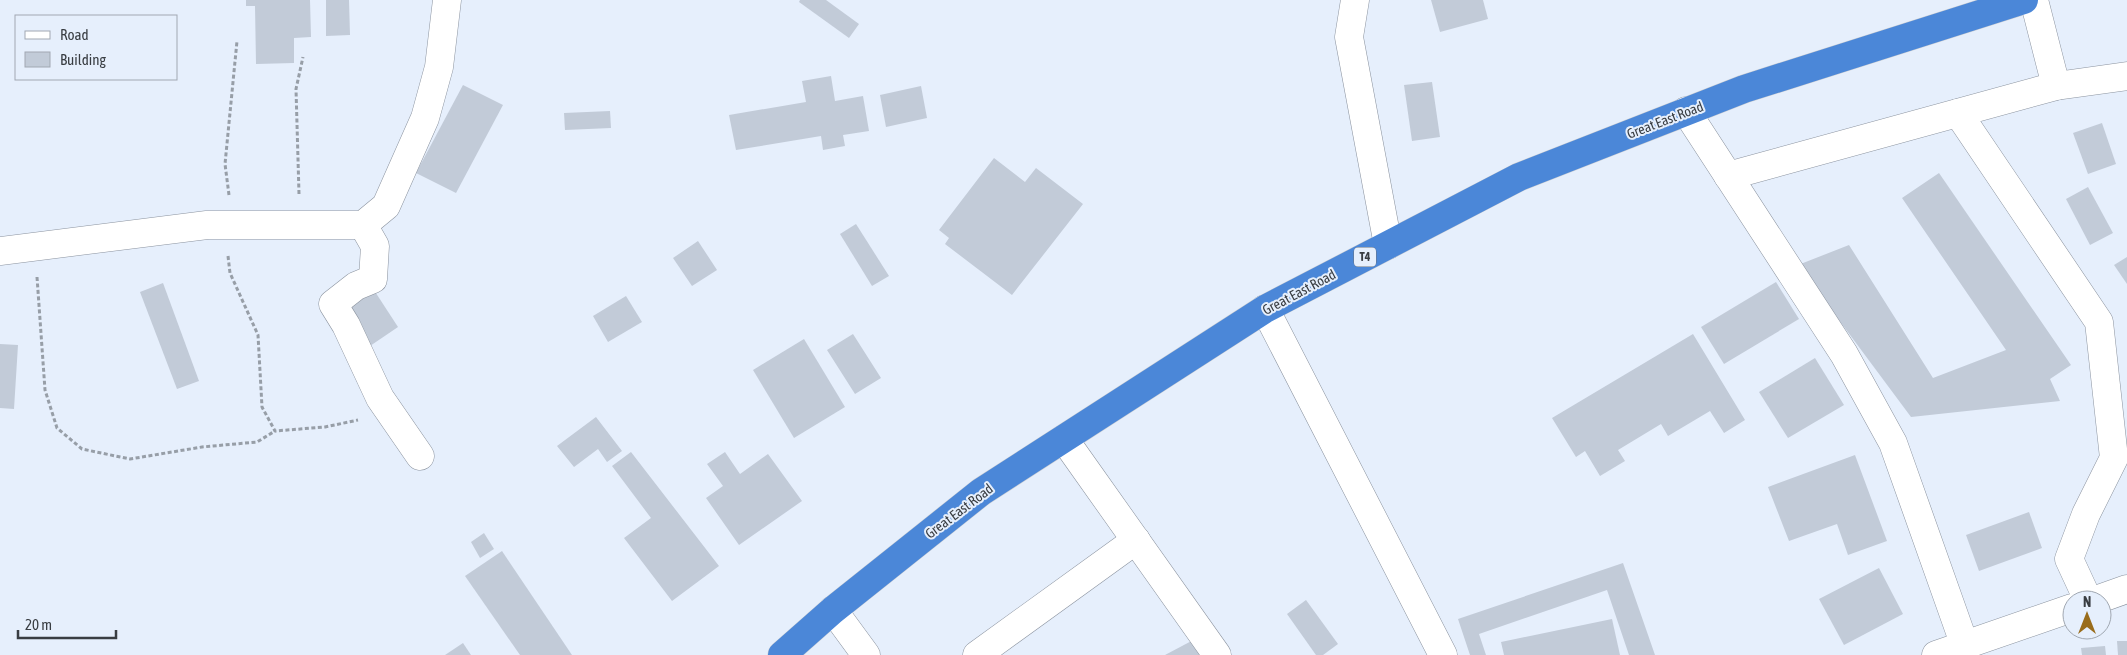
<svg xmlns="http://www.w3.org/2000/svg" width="2127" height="655" viewBox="0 0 2127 655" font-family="'Asap Condensed',sans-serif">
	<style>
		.building { fill: #c2cbd8 }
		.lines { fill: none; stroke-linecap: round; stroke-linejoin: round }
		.minor-casing { stroke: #8b939f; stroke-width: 29 }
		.highway-casing { stroke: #cfd0d2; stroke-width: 29 }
		.path { stroke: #979ea7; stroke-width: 3; stroke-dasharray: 4 2.5; stroke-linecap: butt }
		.minor { stroke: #fff; stroke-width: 28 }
		.highway { stroke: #4b87d8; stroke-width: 28 }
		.labels { text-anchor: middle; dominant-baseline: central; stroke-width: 4; stroke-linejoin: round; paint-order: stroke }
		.shield { fill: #e6effc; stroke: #6d727a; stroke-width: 1 }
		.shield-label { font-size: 12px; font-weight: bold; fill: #393d42 }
		.street-label { font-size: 14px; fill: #393d42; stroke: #e6effc }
	</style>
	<rect width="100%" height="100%" fill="#e6effc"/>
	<!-- building -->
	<g class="building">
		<polygon points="246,0 310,0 311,37 294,38 294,63 256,64 255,6 246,6"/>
		<polygon points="326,0 349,0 350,35 326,36"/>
		<polygon points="800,0 826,0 859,24 849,38 799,2"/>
		<polygon points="1431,0 1483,0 1488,19 1440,32"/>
		<polygon points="831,76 835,101 863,96 869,131 843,135 845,146 823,150 821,136 736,150 729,115 806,102 802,81"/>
		<polygon points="1432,82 1440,137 1412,141 1404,85"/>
		<polygon points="463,85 503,105 456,193 416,173"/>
		<polygon points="921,86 927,118 886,127 880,95"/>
		<polygon points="610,111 611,128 565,130 564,113"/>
		<polygon points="2102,123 2116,164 2088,174 2073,133"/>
		<polygon points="994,158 1025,182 1036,168 1083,204 1012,295 945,244 949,238 939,230"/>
		<polygon points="1939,173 2071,365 2050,379 2060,401 1911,417 1798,265 1849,245 1933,378 2006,350 1902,198"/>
		<polygon points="2088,187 2113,233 2090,245 2066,199"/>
		<polygon points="856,224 889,276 872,286 840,234"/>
		<polygon points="698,241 717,270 692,286 673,258"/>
		<polygon points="2127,257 2127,284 2114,265"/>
		<polygon points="1776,282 1799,319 1724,364 1701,327"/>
		<polygon points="163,283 199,381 177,389 140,292"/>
		<polygon points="370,284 398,327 370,346 341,303"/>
		<polygon points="626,296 642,322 608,342 593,316"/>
		<polygon points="853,334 881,378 855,394 827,350"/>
		<polygon points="1693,334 1745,420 1724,433 1710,411 1668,436 1661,424 1618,450 1625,461 1600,476 1585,451 1576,457 1552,418"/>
		<polygon points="804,339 845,407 794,438 753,370"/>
		<polygon points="0,344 18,345 14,409 0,408"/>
		<polygon points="1815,358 1844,405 1788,438 1759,392"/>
		<polygon points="596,417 622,451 607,462 598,449 574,467 557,446"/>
		<polygon points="631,452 719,566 672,601 624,538 651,518 612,466"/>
		<polygon points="725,452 740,474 768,454 802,501 739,545 706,498 723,486 707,464"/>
		<polygon points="1855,455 1887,541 1848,555 1837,524 1789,541 1768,487"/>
		<polygon points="2029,512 2042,548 1979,571 1966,535"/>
		<polygon points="484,533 494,549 480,558 471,542"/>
		<polygon points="502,551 572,655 520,655 465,576"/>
		<polygon points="1623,563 1655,655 1629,655 1607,590 1479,634 1486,655 1470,655 1458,619"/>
		<polygon points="1879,568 1903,614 1844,645 1819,599"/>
		<polygon points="1306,600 1338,644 1323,655 1316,655 1287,614"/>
		<polygon points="1612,619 1620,655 1504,655 1501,642"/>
		<polygon points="1199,637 1209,655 1165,655"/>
		<polygon points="2117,641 2127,641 2127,655 2118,655"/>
		<polygon points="463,643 471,655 445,655"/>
		<polygon points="2105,646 2106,655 2082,655 2081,648"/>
	</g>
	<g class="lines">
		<!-- minor casing -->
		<g class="minor-casing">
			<g id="minor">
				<polyline points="1355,0 1349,37 1388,245"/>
				<polyline points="2034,0 2056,86"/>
				<polyline points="1686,111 1844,354 1893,443 1965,646"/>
				<polyline points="1958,113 2099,322 2114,458 2086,514 2069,559 2088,600"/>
				<polyline points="1728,176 2056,86 2127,76"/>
				<polyline points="363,225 375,246 373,279 356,286 333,304 346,325 380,398 420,456"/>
				<polyline points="0,251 207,225 363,225 386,206 425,118 439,67 447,0"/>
				<polyline points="1265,309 1443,655"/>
				<polyline points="1064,439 1217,655"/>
				<polyline points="2096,600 2127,589"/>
				<polyline points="833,610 866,655"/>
				<polyline points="977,655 1136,540"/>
				<polyline points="1936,655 2072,608"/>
			</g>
		</g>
		<!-- highway casing -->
		<g class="highway-casing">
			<polyline id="highway" points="782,655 833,610 981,492 1265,309 1519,177 1744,89 2024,0"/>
		</g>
		<!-- path -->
		<g class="path">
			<polyline points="299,194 296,89 303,57"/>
			<polyline points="229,195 225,164 237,41"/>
			<polyline points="228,256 230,273 258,335 262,407 275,431 325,427 358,420"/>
			<polyline points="37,277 45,390 57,428 82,449 130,459 202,447 257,442 275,431"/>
		</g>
		<!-- minor -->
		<use href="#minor" class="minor"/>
		<!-- highway -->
		<use href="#highway" class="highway"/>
	</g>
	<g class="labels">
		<!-- shield labels -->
		<rect class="shield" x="1354" y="247.5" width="22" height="19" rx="4"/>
		<g class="shield-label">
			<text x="1365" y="257">T4</text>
		</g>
		<!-- street labels -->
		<g class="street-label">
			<text transform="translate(1665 120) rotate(-21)">Great East Road</text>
			<text transform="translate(1299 292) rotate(-28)">Great East Road</text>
			<text transform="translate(959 511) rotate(-37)">Great East Road</text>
		</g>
	</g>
	<!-- legend -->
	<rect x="15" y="15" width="162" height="65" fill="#e6effc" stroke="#a1a8b2"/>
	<rect x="25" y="31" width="25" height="8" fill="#ffffff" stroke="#a1a8b2"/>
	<text x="60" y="40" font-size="15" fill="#393d42">Road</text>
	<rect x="25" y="52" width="25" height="15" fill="#c2cbd8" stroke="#a1a8b2"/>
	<text x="60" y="65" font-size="15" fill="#393d42">Building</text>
	<!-- north arrow -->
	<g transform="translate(2087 615)"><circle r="24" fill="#e6effc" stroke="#a1a8b2"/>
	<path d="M0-4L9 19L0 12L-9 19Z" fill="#996c1b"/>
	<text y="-8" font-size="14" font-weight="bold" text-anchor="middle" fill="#393d42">N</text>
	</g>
	<!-- scale -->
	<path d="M18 630v8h98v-8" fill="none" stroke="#393d42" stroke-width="2.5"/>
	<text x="25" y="630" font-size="15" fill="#393d42" stroke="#e6effc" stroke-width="4" paint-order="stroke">20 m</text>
</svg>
